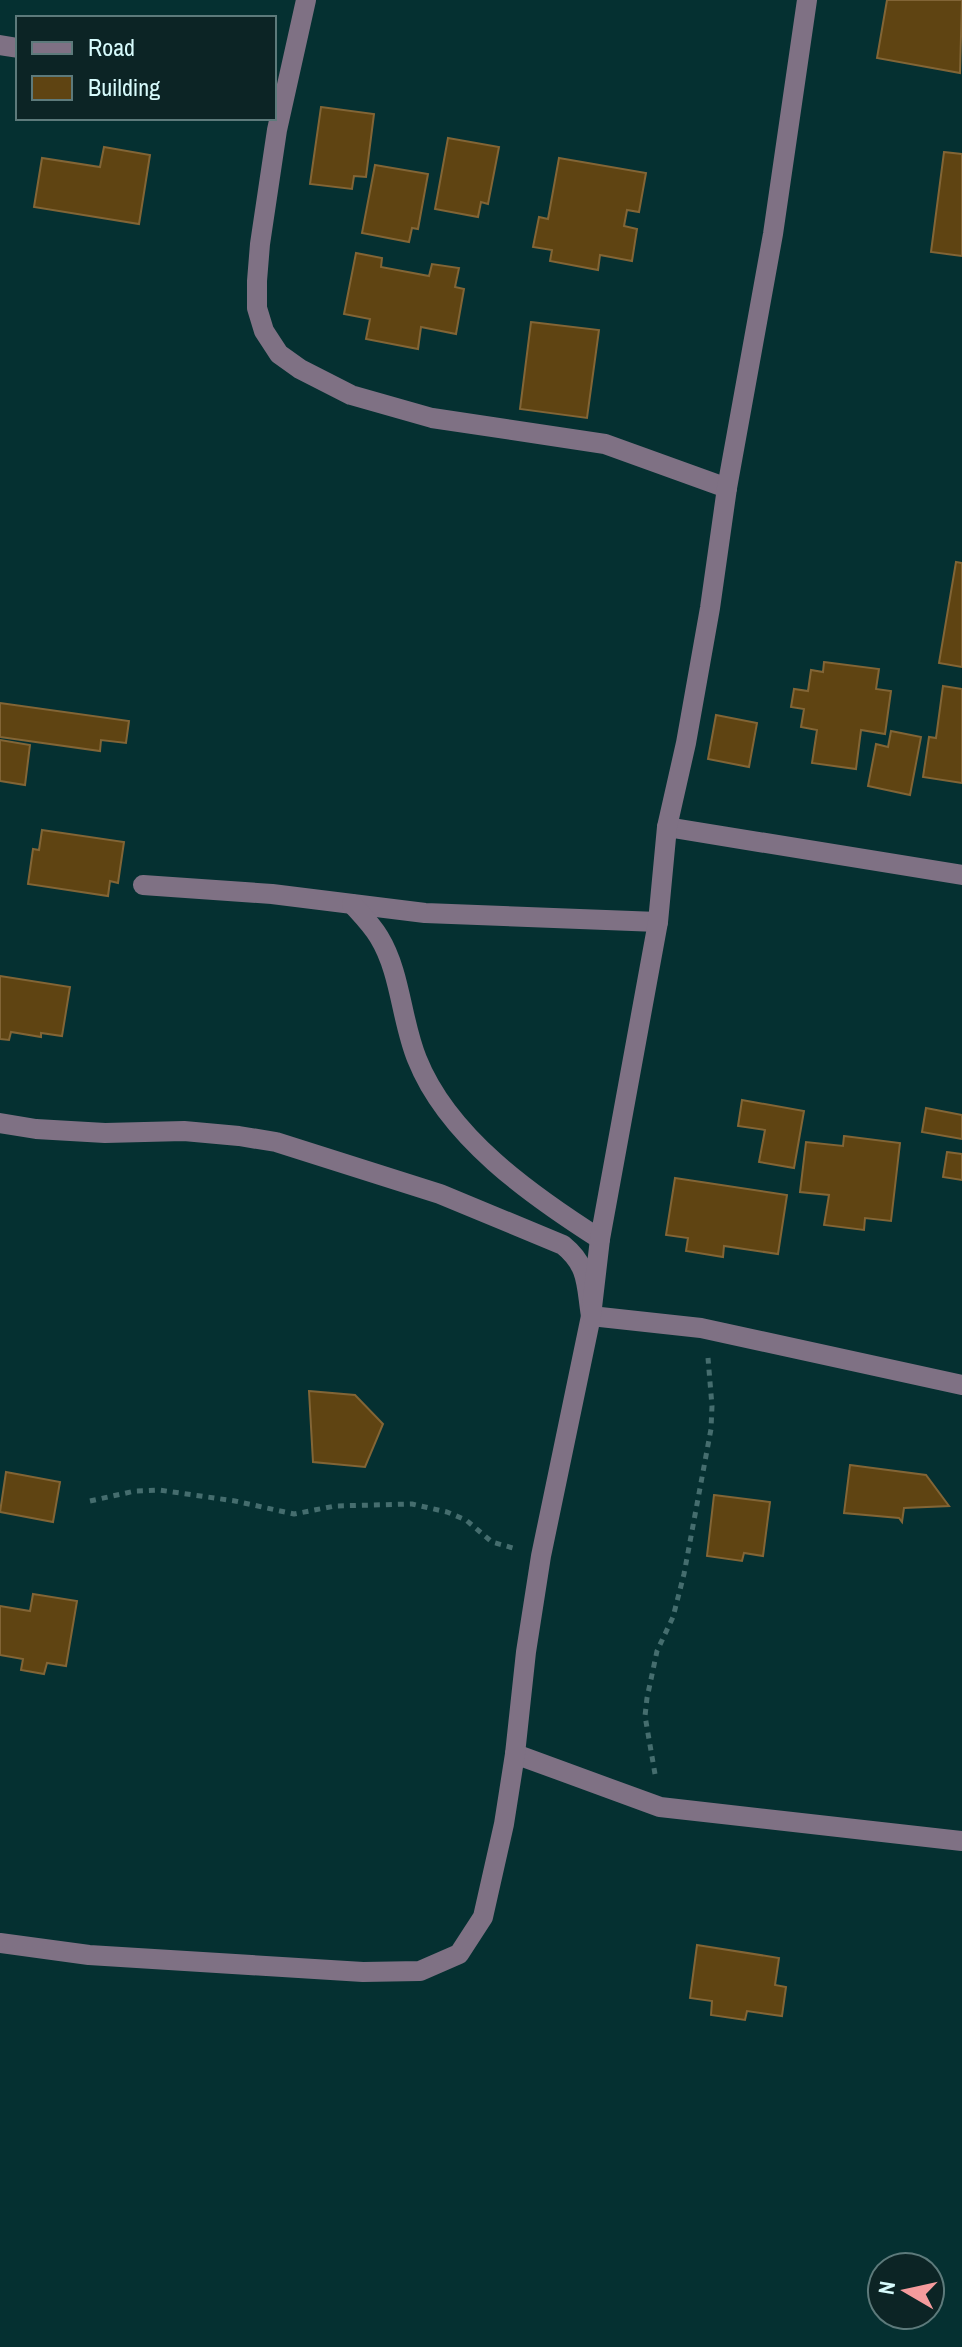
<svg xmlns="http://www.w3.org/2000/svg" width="962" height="2347" viewBox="0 0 962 2347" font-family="'Archivo Narrow',sans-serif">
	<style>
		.building { fill: #5f4412; stroke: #826536; stroke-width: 2 }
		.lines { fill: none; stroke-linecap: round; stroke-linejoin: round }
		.path { stroke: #456d6e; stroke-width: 5; stroke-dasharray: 6 6; stroke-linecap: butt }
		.minor { stroke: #7f7184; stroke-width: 20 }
	</style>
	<rect width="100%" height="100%" fill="#053031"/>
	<!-- building -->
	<g class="building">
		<polygon points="887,0 962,0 960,73 877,58"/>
		<polygon points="321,107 374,114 366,177 354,176 352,189 310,184"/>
		<polygon points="448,138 499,147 488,204 481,202 478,217 435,209"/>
		<polygon points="104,147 150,155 139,224 34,207 42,158 100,167"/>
		<polygon points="944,152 962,154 962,256 931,252"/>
		<polygon points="559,158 646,173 639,212 627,210 624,226 637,229 632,261 600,255 598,270 550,261 552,250 533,247 539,217 548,219"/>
		<polygon points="375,165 428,174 418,229 412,228 409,242 362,233"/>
		<polygon points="356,253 382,258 381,267 429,276 432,264 459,268 455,287 464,289 456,334 421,327 418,349 366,339 370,319 344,314"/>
		<polygon points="531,322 599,330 587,418 520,409"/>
		<polygon points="956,562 962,563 962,667 939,663"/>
		<polygon points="824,662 879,669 876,689 891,691 885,734 861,730 856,769 812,763 817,730 801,727 804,709 791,707 794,689 808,691 811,670 823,672"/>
		<polygon points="943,686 962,689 962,783 923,777 929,737 936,738"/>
		<polygon points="0,703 129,721 126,743 101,740 100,751 0,737"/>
		<polygon points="716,715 757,723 749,767 708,759"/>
		<polygon points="891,731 921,737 910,795 868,786 876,744 888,747"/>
		<polygon points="0,740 30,745 25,785 0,781"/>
		<polygon points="42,830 124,842 118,883 110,881 108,896 28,884 33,849 39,850"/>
		<polygon points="0,976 70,987 62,1036 41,1033 41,1037 11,1032 9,1040 0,1039"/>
		<polygon points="742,1100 804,1111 794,1168 759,1162 765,1130 738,1126"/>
		<polygon points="926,1108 962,1115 962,1139 922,1132"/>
		<polygon points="844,1136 900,1143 891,1221 865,1218 864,1230 824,1225 829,1195 800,1192 806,1142 843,1146"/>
		<polygon points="947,1152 962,1154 962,1180 943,1177"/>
		<polygon points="675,1178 787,1195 778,1254 724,1246 723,1257 686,1251 688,1238 666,1235"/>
		<polygon points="309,1391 355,1395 383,1424 365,1467 313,1462"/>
		<polygon points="850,1465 926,1475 949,1506 904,1508 902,1522 899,1518 844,1513"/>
		<polygon points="6,1472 60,1482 53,1522 0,1512"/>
		<polygon points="714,1495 770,1502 763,1556 744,1553 742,1561 707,1556"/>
		<polygon points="33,1594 77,1601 66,1666 47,1663 44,1674 21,1670 23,1659 0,1655 0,1606 30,1611"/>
		<polygon points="697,1945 779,1958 775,1985 786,1987 782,2016 747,2011 745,2020 711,2015 712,2001 690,1998"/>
	</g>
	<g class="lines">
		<!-- path -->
		<g class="path">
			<polyline points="90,1501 135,1491 159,1490 235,1501 294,1514 335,1506 412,1504 447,1512 466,1520 492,1542 513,1548"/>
			<polyline points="655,1774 645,1716 647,1698 657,1651 673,1617 684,1574 711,1429 712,1406 708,1358"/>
		</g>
		<!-- minor -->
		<g class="minor">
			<polyline points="306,0 277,130 260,244 257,281 257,308 264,331 279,354 300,369 351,395 432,418 605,444 727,488"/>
			<polyline points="0,45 18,48"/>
			<polyline points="667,827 962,875"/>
			<polyline points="143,885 272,894 425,913 658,922"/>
			<path d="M352 904C361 914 372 925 379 937 401 973 401 1020 417 1059 448 1137 531 1195 600 1239"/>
			<path d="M0 1123 36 1129 105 1133 184 1131 239 1136 276 1142 440 1194 563 1245C589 1266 586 1285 591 1316L701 1328 962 1385"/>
			<polyline points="515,1754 660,1807 962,1841"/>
			<polyline points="0,1943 89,1955 363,1972 420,1971 459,1954 483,1917 504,1824 515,1754 526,1652 541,1556 591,1316 600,1239 658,922 667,827 686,743 710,608 727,488 773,234 807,0"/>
		</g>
	</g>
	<!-- legend -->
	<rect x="16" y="16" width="260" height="104" fill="#0c2425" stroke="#5d7a7b" stroke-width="2"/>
	<rect x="32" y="42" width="40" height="12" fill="#7f7184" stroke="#5d7a7b" stroke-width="2"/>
	<text x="88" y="56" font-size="24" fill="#d7fbfc">Road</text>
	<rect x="32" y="76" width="40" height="24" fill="#5f4412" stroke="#5d7a7b" stroke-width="2"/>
	<text x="88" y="96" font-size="24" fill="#d7fbfc">Building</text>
	<!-- north arrow -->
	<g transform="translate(906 2291) rotate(279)"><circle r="38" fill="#0c2425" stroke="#5d7a7b" stroke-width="2"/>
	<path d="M0-6L14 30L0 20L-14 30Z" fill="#f59b9d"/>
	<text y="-12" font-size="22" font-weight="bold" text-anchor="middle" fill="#d7fbfc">N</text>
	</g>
</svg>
